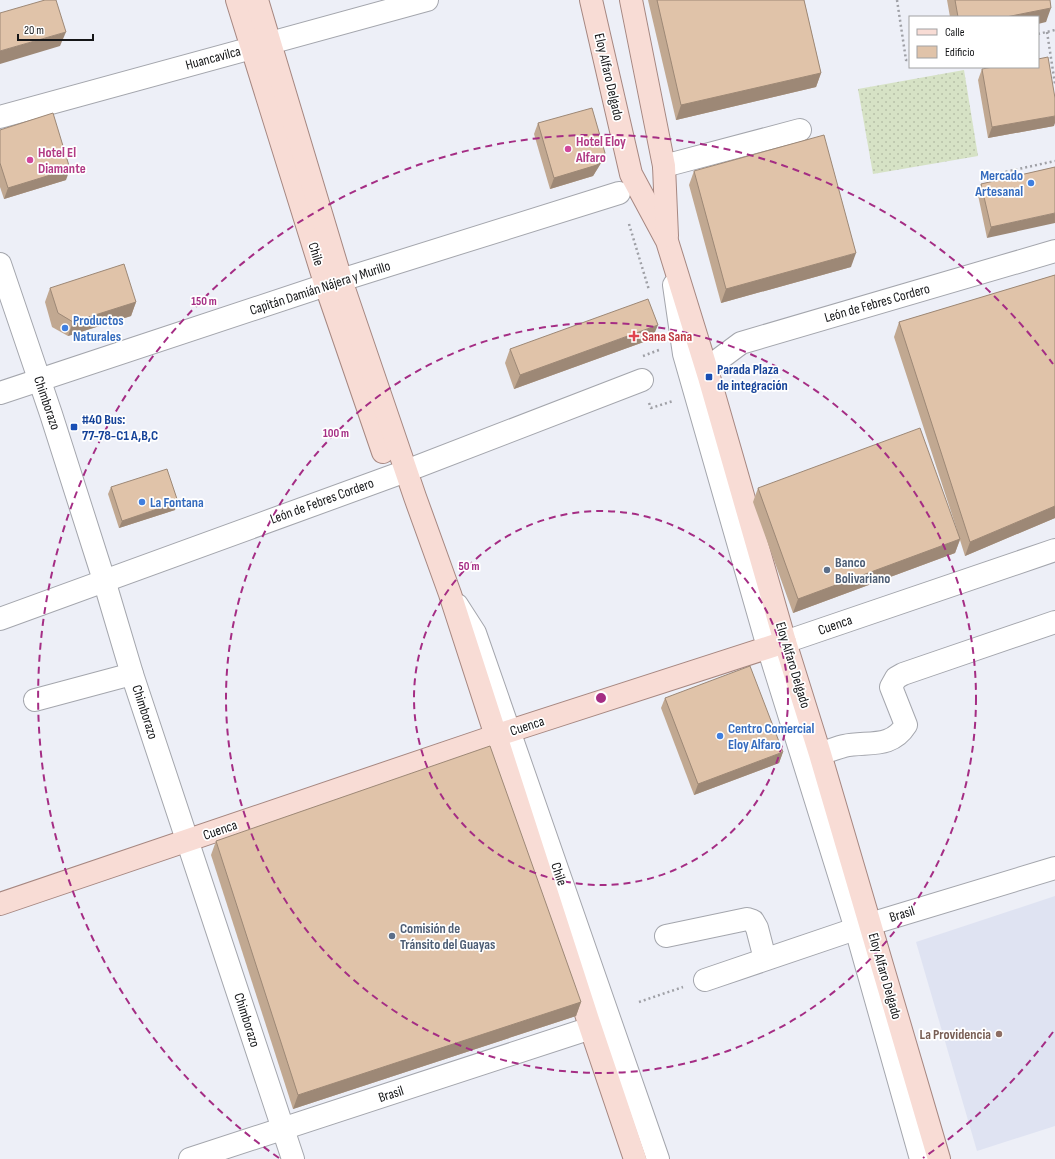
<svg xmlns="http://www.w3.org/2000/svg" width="1055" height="1159" viewBox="0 0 1055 1159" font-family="'Sofia Sans Condensed',sans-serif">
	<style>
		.built { fill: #dfe3f2 }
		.grass { fill: url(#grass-dots) }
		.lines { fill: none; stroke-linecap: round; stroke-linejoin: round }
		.minor-casing { stroke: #a4a6ad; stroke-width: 24 }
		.major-casing { stroke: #a68781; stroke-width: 24 }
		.path { stroke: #9fa0a6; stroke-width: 2.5; stroke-dasharray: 2 3; stroke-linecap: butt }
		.minor { stroke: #fff; stroke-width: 22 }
		.major { stroke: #f8dcd5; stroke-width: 22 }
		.wall { fill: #c1a891 }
		.shaded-wall { fill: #9d8876 }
		.building { fill: #e0c3a9; stroke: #9d8876 }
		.ring { fill: none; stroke: #a52d84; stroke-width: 2; stroke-dasharray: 7 5 }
		.hotel-dot { fill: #d1479c; stroke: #fff; stroke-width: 1.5 }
		.shop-dot { fill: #3f7fe0; stroke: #fff; stroke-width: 1.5 }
		.health-dot { fill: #e0444e; stroke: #fff; stroke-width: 1.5 }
		.transit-dot { fill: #1a4fb4; stroke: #fff; stroke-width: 1.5 }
		.service-dot { fill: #5c6f8a; stroke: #fff; stroke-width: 1.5 }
		.education-dot { fill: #8d6e63; stroke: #fff; stroke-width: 1.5 }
		.labels { text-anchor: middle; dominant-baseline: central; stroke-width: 3.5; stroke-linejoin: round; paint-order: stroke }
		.street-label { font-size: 14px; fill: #151618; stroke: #fff }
		.hotel-label { font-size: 14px; font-weight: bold; fill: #b23c85; stroke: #fff; text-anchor: start }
		.shop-label { font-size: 14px; font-weight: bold; fill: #366cbe; stroke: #fff; text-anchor: start }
		.health-label { font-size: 14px; font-weight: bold; fill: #be3a42; stroke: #fff; text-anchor: start }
		.transit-label { font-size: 14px; font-weight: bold; fill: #164399; stroke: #fff; text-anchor: start }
		.service-label { font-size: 14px; font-weight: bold; fill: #4e5e75; stroke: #fff; text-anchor: start }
		.education-label { font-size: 14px; font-weight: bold; fill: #785e54; stroke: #fff; text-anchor: end }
		.centre { fill: #a52d84; stroke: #fff; stroke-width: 2 }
		.ring-label { font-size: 12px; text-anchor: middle; font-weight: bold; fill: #a52d84; stroke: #fff; stroke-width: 3.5; stroke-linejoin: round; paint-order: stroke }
	</style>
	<defs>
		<pattern id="grass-dots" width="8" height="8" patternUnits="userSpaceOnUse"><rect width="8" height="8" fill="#d6e2c5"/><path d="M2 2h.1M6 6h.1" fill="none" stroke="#b7c1a8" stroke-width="1.8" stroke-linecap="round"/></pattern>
	</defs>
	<rect width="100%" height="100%" fill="#edeff7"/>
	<!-- built -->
	<polygon class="built" points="1055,896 1055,1126 977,1151 916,942"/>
	<!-- grass -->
	<polygon class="grass" points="964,70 978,156 873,174 858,89"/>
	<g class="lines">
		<!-- minor casing -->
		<g class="minor-casing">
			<g id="minor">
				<polyline points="0,117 427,0"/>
				<polyline points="664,166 800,130"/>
				<polyline points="0,264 51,414 104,580 132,674 293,1159"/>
				<polyline points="674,285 684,354 768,647 856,929 921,1159"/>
				<polyline points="706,369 741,343 1055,251"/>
				<polyline points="0,393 341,280 619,193"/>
				<polyline points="457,605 475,633 658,1159"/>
				<polyline points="0,619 406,471 642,380"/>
				<polyline points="785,642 1055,550"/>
				<polyline points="35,700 132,674"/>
				<path d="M820 754C828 751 836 748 844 746 868 741 891 749 906 725L891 687 896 678 903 674 1055 622"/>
				<polyline points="666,936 747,919 753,921 757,928 765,959"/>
				<polyline points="705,980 870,924 1055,868"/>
				<polyline points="190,1159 591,1028"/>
			</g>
		</g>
		<!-- major casing -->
		<g class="major-casing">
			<g id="major">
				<polyline points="237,0 326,286 383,452"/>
				<polyline points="257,0 341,280 415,497 450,594 588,1020 635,1159"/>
				<polyline points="591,0 631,174 667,241 709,377 785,642 820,754 939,1159"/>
				<polyline points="631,0 664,166 667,236"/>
				<polyline points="0,904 510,731 785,642"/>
			</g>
		</g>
		<!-- path -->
		<g class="path">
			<polyline points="897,0 906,60 910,60"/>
			<polyline points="1047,32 1055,84"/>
			<polyline points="1038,34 1055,30"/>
			<polyline points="991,175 1055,161"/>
			<polyline points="629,224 649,290"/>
			<polyline points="643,356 659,350"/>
			<polyline points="649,403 651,408 673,401"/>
			<polyline points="639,1002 683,987"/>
		</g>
		<!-- minor -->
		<use href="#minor" class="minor"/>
		<!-- major -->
		<use href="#major" class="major"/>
	</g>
	<!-- wall -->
	<g class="wall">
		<polygon points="648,0 804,0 821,73 816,87 676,120"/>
		<polygon points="947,0 1050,0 1046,22 1038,17 950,17"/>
		<polygon points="982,69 1054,126 988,138 978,80"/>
		<polygon points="538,123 601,163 593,176 550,189 534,134"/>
		<polygon points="0,130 66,180 4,199 0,187"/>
		<polygon points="1055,167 987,238 978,195 981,184"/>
		<polygon points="694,171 851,267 721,303 689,185"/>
		<polygon points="1055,275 1055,518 965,556 960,540 955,553 793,613 753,502 758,488 957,530 894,337 899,322"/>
		<polygon points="50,288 136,302 131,316 68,336 52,327 45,302"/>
		<polygon points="652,339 514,389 505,363 510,349"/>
		<polygon points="111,487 175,510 119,528 108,494"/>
		<polygon points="665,698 783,752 779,763 694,795 661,708"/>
		<polygon points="216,841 581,1002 576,1016 293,1109 211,855"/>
	</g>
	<!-- shaded-wall -->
	<g class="shaded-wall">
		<polygon points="1051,8 1046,22 1038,24 1038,17 1006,17"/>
		<polygon points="66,32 60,46 0,64 0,51"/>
		<polygon points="821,73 816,87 676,120 681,105"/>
		<polygon points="1055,116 1055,123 1054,126 988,138 992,127"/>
		<polygon points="605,153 601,163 593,176 550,189 554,178"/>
		<polygon points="70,169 66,180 4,199 8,188"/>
		<polygon points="1055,213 1055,223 987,238 991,227"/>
		<polygon points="856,253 851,267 721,303 726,289"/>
		<polygon points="136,302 131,316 68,336 73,322"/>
		<polygon points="658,325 652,339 514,389 520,375"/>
		<polygon points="178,502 175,510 119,528 122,521"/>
		<polygon points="1055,506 1055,518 965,556 970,542"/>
		<polygon points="960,539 955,553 793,613 798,599"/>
		<polygon points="783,752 779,763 694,795 698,784"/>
		<polygon points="581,1002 576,1016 293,1109 298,1095"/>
	</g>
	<!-- building -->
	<g class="building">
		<polygon points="45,0 56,0 66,32 0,51 0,13"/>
		<polygon points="657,0 804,0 821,73 681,105"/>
		<polygon points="955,0 1050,0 1051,8 1006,17 958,17"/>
		<polygon points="1048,57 1055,98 1055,116 992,127 982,69 993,67 1038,67 1038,59"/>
		<polygon points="592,108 605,153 597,165 554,178 538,123"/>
		<polygon points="53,113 70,169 8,188 0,163 0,130"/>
		<polygon points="824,135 856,253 726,289 694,171"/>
		<polygon points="1055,167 1055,213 991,227 981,184"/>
		<polygon points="124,264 136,302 73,322 58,313 50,288"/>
		<polygon points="1055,275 1055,506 970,542 899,322"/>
		<polygon points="648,299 658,325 520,375 510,349"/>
		<polygon points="920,428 960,539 798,599 758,488"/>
		<polygon points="167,469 178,502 122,521 111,487"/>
		<polygon points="750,666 783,752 698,784 665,698"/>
		<polygon points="490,746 581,1002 298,1095 216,841"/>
	</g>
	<!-- distance rings -->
	<g class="ring">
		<circle cx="601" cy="698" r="187"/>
		<circle cx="601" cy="698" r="375"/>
		<path d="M1053 1032A562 562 0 0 1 923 1158M279 1158A562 562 0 1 1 1053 364"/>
	</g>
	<!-- markers -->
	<g class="hotel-dot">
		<circle cx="568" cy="149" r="4"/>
		<circle cx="30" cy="160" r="4"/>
	</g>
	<g class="shop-dot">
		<circle cx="1031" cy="183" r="4"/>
		<circle cx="65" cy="328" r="4"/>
		<circle cx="142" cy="502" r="4"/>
		<circle cx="720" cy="736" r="4"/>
	</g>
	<path class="health-dot" d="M632 330h4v4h4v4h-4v4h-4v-4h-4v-4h4z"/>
	<g class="transit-dot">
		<rect x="705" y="373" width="8" height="8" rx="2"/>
		<rect x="70" y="423" width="8" height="8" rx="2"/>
	</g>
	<g class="service-dot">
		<circle cx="827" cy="570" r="4"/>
		<circle cx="392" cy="936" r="4"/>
	</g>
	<circle class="education-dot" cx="999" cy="1034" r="4"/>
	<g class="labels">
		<!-- street labels -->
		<g class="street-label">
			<text transform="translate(213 58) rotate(-15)">Huancavilca</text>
			<text transform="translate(609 77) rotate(77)">Eloy Alfaro Delgado</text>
			<text transform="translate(316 254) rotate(73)">Chile</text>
			<text transform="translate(320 288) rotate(-18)">Capitán Damián Nájera y Murillo</text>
			<text transform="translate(877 303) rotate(-16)">León de Febres Cordero</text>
			<text transform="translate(47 403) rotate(71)">Chimborazo</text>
			<text transform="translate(322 501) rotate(-20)">León de Febres Cordero</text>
			<text transform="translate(835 625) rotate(-19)">Cuenca</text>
			<text transform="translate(793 665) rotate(73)">Eloy Alfaro Delgado</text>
			<text transform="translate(145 712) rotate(72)">Chimborazo</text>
			<text transform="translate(527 726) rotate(-18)">Cuenca</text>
			<text transform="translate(220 830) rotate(-19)">Cuenca</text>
			<text transform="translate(559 874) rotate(71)">Chile</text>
			<text transform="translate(902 914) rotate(-17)">Brasil</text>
			<text transform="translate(885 976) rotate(74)">Eloy Alfaro Delgado</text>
			<text transform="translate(247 1020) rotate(72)">Chimborazo</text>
			<text transform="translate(391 1094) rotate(-18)">Brasil</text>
		</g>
		<!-- hotel labels -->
		<g class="hotel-label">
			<text x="576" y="141">Hotel Eloy<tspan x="576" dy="16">Alfaro</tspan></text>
			<text x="38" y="152">Hotel El<tspan x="38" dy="16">Diamante</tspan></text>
		</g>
		<!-- shop labels -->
		<g class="shop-label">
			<text x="1023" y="175" text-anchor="end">Mercado<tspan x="1023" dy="16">Artesanal</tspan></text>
			<text x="73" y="320">Productos<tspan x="73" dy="16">Naturales</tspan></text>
			<text x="150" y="502">La Fontana</text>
			<text x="728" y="728">Centro Comercial<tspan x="728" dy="16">Eloy Alfaro</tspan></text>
		</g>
		<!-- health labels -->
		<g class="health-label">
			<text x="642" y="336">Sana Sana</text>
		</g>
		<!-- transit labels -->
		<g class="transit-label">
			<text x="717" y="369">Parada Plaza<tspan x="717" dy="16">de integración</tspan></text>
			<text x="82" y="419">#40 Bus:<tspan x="82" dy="16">77-78-C1 A,B,C</tspan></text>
		</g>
		<!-- service labels -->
		<g class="service-label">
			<text x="835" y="562">Banco<tspan x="835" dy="16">Bolivariano</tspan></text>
			<text x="400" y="928">Comisión de<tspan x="400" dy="16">Tránsito del Guayas</tspan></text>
		</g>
		<!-- education labels -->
		<g class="education-label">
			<text x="991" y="1034">La Providencia</text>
		</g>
	</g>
	<circle cx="601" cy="698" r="6" class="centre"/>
	<g class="ring-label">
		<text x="204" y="305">150 m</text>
		<text x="336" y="437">100 m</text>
		<text x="469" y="570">50 m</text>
	</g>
	<!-- legend -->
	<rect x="909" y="16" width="130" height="52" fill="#ffffff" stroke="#a1a2a3"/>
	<rect x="917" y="29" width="20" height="6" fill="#f8dcd5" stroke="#a1a2a3"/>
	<text x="945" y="36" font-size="12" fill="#151618">Calle</text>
	<rect x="917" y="46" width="20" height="12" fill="#e0c3a9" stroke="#a1a2a3"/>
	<text x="945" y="56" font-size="12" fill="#151618">Edificio</text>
	<!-- scale -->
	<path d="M18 34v6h75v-6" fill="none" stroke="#151618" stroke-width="2"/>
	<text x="24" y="34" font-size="12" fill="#151618" stroke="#ffffff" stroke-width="3" paint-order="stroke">20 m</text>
</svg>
